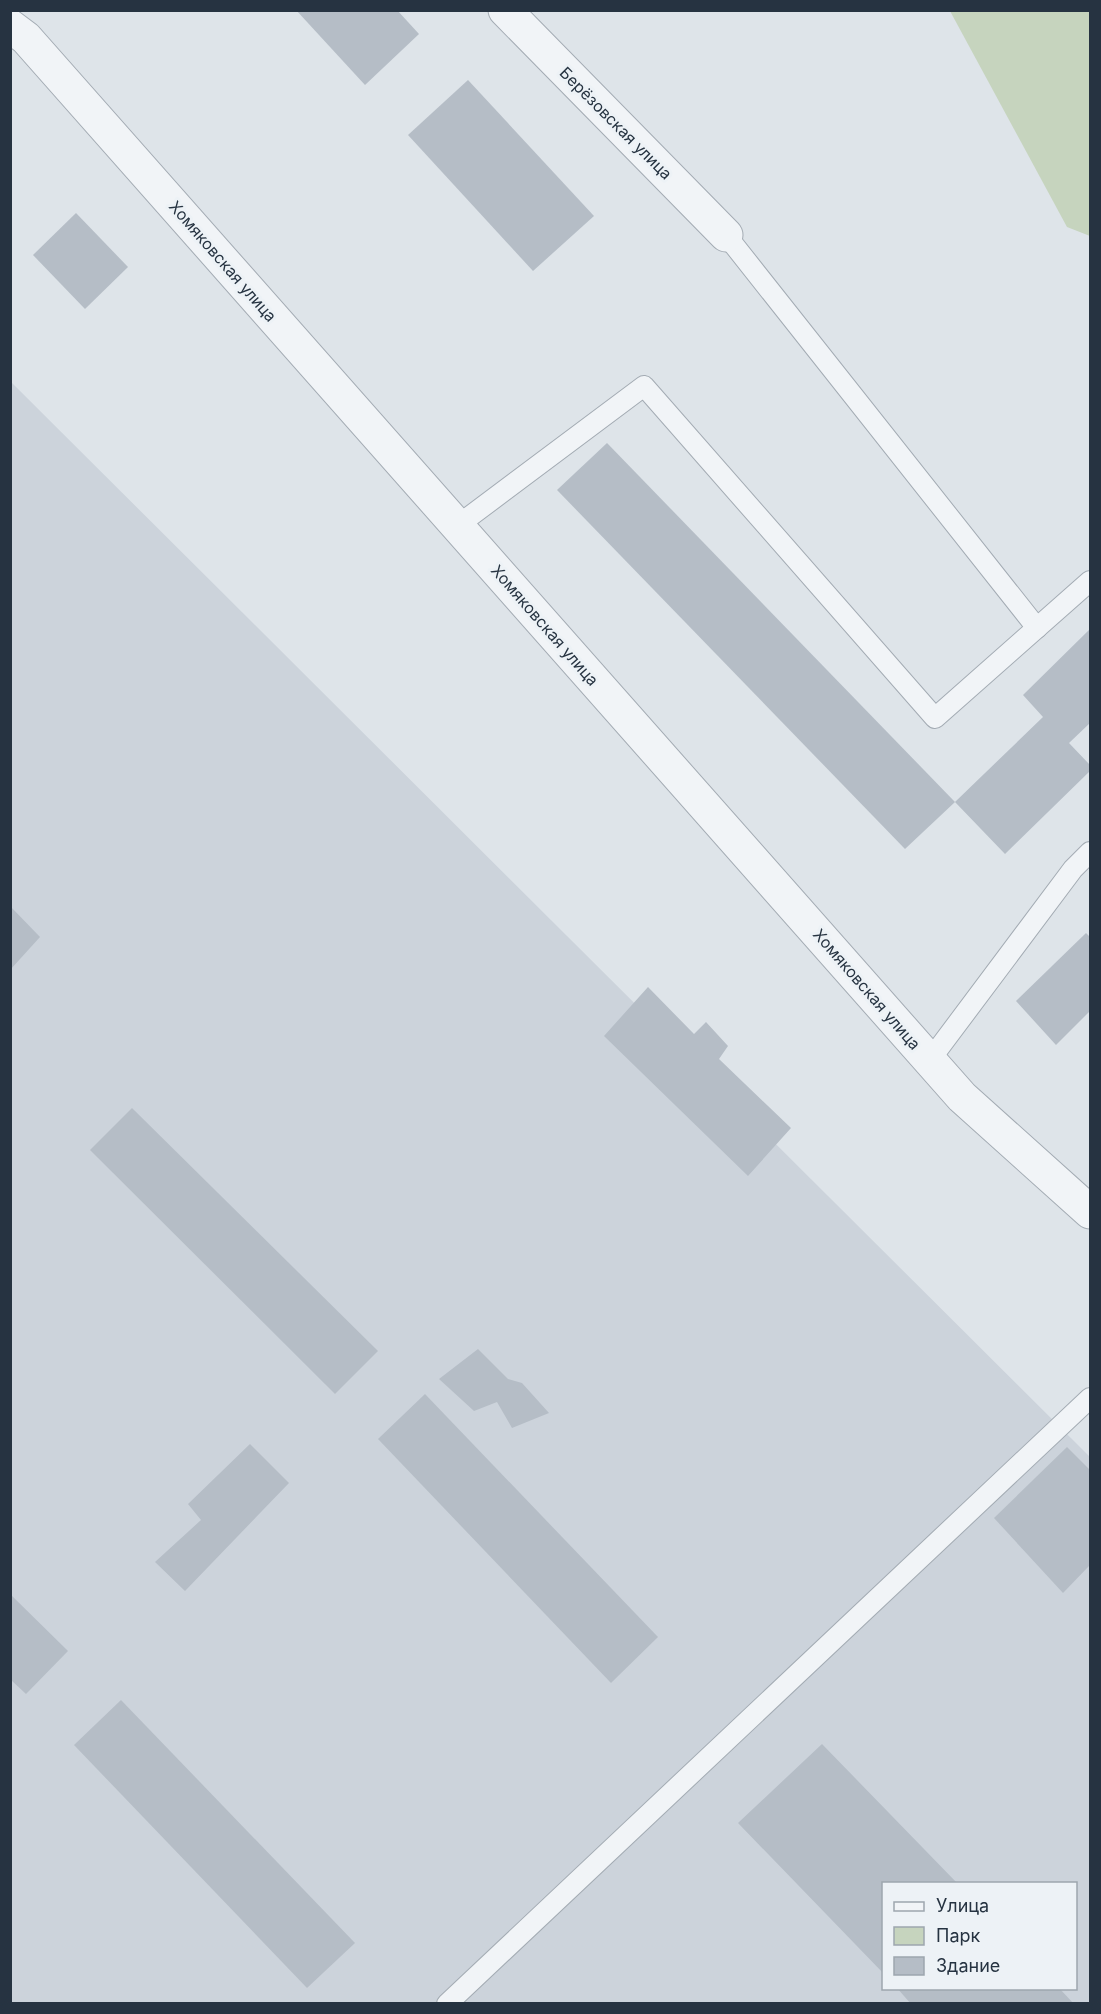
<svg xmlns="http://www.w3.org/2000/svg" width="1101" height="2014" viewBox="0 0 1101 2014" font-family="Inter,sans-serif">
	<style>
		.built { fill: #ccd3db; fill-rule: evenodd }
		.green { fill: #c6d4be }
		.building { fill: #b5bdc6 }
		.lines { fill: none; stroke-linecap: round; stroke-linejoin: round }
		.service-casing { stroke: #a3abb3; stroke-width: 22 }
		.minor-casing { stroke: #a3abb3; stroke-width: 35 }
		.tertiary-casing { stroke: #a3abb3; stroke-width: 35 }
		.service { stroke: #f1f4f7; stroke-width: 20 }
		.minor { stroke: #f1f4f7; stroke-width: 33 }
		.tertiary { stroke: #f1f4f7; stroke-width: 33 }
		.labels { text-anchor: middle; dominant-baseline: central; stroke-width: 6; stroke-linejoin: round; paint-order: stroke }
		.street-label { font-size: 16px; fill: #263341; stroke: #edf2f6 }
	</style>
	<rect width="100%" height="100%" fill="#dee4e9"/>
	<!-- built -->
	<path class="built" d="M10 381 1090 1457V2003H11ZM884 1884H1076V1988H884Z"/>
	<!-- green -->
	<polygon class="green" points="950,11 1090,11 1090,236 1067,227"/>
	<!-- building -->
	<g class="building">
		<polygon points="296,10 397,10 419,34 365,85"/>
		<polygon points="468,80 594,216 533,271 408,135"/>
		<polygon points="76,213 128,267 85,309 33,255"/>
		<polygon points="607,443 955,802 905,849 557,490"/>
		<polygon points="1090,629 1090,723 1069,743 1090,765 1090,771 1005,854 955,802 1043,717 1023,695"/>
		<polygon points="10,906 40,937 10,970"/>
		<polygon points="1086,933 1090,937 1090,1011 1056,1045 1016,1001"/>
		<polygon points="648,987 694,1034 706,1022 728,1046 719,1059 791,1128 748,1176 604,1036"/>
		<polygon points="132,1108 378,1351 335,1394 90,1150"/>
		<polygon points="478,1349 508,1379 522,1383 549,1413 512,1428 497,1402 474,1411 439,1379"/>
		<polygon points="425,1394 658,1637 611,1683 378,1439"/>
		<polygon points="250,1444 289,1483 185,1591 155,1562 201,1520 188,1504"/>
		<polygon points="1067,1447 1090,1470 1090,1565 1063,1593 994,1518"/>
		<polygon points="10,1594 68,1651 26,1694 10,1679"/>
		<polygon points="121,1700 355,1943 307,1988 74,1745"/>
		<polygon points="822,1744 958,1884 884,1884 884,1974 738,1823"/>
		<polygon points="897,1988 1059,1988 1074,2004 911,2004"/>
	</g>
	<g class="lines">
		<!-- service casing -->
		<g class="service-casing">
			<g id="service">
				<polyline points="726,235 1037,628"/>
				<polyline points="457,526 644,386 935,718 1090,581"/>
				<polyline points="930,1060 1073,869 1090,852"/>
				<polyline points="447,2004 1090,1398"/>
			</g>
		</g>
		<!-- minor casing -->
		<g class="minor-casing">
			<polyline id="minor" points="505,10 726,235"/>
		</g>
		<!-- tertiary casing -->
		<g class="tertiary-casing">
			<polyline id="tertiary" points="10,26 26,38 962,1097 1090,1212"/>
		</g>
		<!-- service -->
		<use href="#service" class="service"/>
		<!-- minor -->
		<use href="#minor" class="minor"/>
		<!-- tertiary -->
		<use href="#tertiary" class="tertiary"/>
	</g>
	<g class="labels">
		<!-- street labels -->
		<g class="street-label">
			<text transform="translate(616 123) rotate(45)">Берёзовская улица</text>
			<text transform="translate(223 261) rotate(49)">Хомяковская улица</text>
			<text transform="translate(545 625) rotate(49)">Хомяковская улица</text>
			<text transform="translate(867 989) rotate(49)">Хомяковская улица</text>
		</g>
	</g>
	<!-- border -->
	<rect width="1101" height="2014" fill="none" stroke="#263341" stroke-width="24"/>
	<!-- legend -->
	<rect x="882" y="1882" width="195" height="108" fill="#edf2f6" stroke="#9da6ae" stroke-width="1.5"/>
	<rect x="894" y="1902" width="30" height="9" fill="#f1f4f7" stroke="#9da6ae" stroke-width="1.5"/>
	<text x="936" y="1912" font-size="18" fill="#263341">Улица</text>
	<rect x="894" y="1927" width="30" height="18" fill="#c6d4be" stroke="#9da6ae" stroke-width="1.5"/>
	<text x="936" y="1942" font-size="18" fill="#263341">Парк</text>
	<rect x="894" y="1957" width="30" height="18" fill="#b5bdc6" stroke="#9da6ae" stroke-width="1.5"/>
	<text x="936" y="1972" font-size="18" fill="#263341">Здание</text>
</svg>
